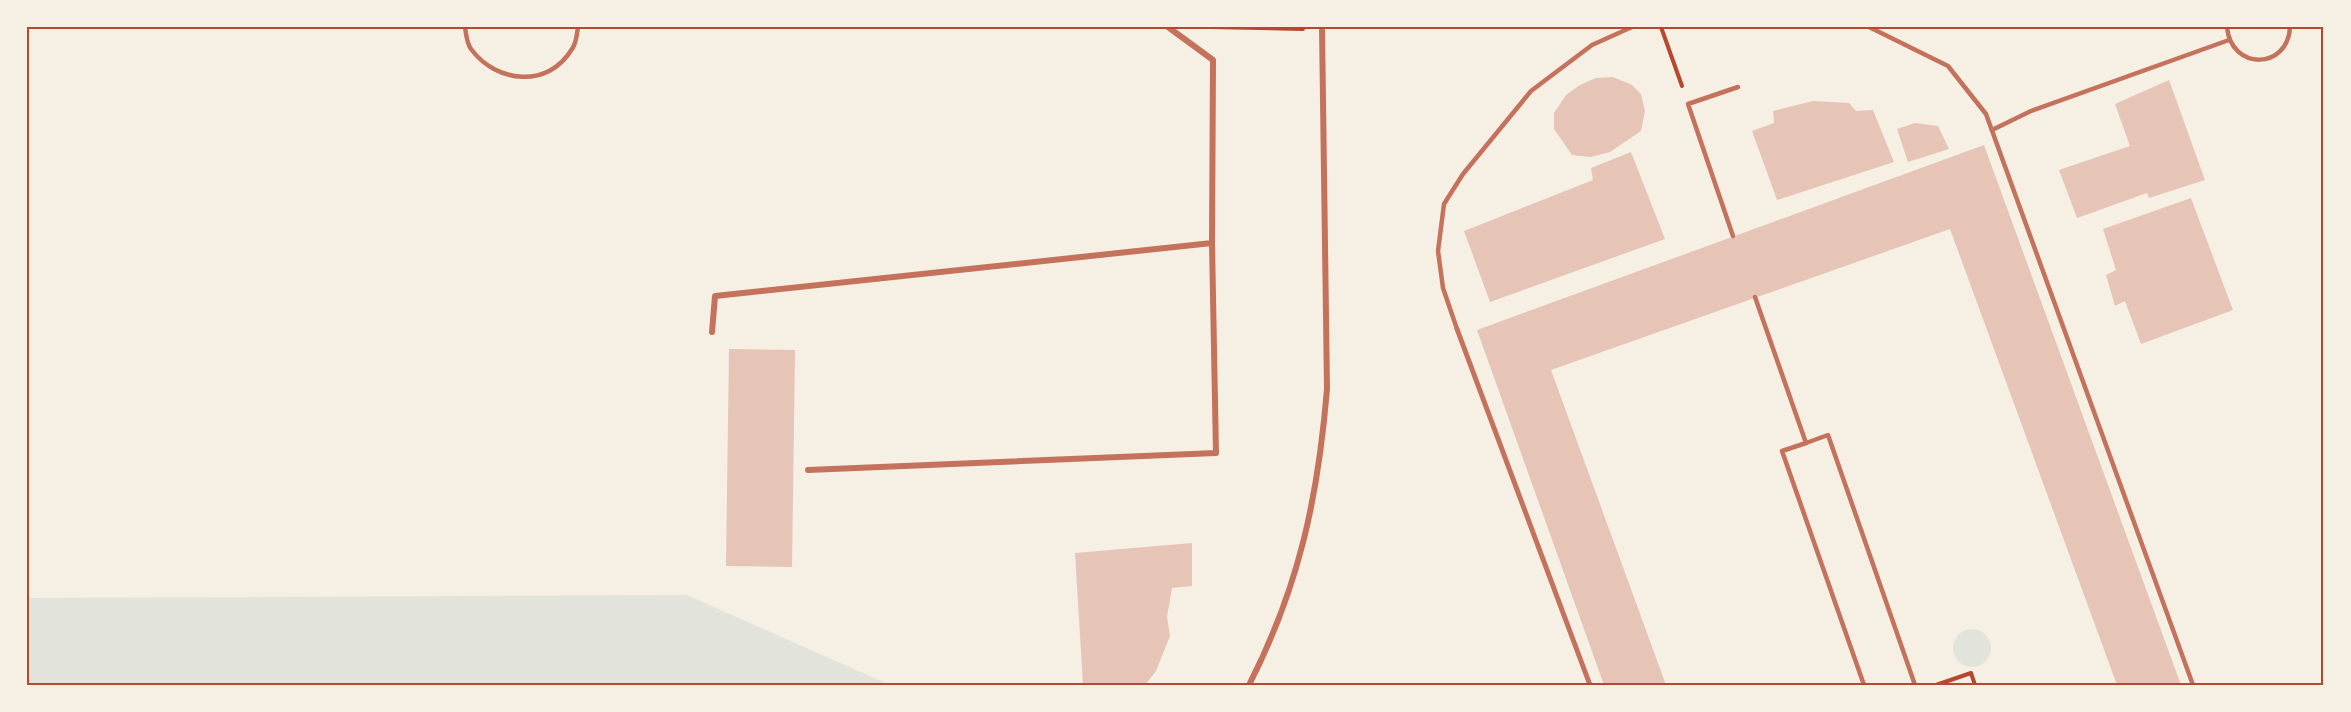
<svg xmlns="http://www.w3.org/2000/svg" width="2351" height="712" viewBox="0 0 2351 712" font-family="'Golos Text',sans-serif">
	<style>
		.green { fill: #e2e4dc }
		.building { fill: #e6c5b7 }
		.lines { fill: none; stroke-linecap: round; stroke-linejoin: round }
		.path { stroke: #b5482f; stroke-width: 4 }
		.service { stroke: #c5725c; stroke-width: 4.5 }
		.pedestrian { stroke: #c5725c; stroke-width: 5 }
		.minor { stroke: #c5725c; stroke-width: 6 }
		.neatline { fill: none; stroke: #b5482f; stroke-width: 2 }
	</style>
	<rect width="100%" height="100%" fill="#f6efe4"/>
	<!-- green -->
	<g class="green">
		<polygon points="687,595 890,685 27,685 27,598"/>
		<circle cx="1972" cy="648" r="19"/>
	</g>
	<!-- building -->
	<g class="building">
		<polygon points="1613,77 1632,85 1641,94 1645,111 1641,131 1610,152 1591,157 1572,155 1554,129 1554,113 1566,95 1580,85 1596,78"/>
		<polygon points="2169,80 2205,180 2149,198 2147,193 2077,218 2059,170 2130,146 2115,104"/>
		<polygon points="1813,101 1849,103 1856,111 1873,110 1894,162 1777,200 1752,131 1774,123 1773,111"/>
		<polygon points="1915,123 1938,126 1949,149 1908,162 1897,129"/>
		<polygon points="1984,145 2181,685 2117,685 1950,229 1551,370 1666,685 1604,685 1477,330"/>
		<polygon points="1631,152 1665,239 1490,302 1464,231 1593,180 1591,168"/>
		<polygon points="2191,198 2233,310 2141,344 2125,301 2115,306 2106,275 2116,270 2103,229"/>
		<polygon points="729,349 795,350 792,567 726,566"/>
		<polygon points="1192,543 1192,586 1172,588 1167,617 1170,636 1156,671 1145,685 1083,685 1075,553"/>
	</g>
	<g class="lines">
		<!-- path -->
		<g class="path">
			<polyline points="1211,27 1303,29"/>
			<polyline points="1661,27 1682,86"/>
			<polyline points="1936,685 1971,673 1975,685"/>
		</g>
		<!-- service -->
		<g class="service">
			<path d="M465 27C466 34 467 44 471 49 496 83 548 89 572 49 576 44 577 34 578 27"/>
			<polyline points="1869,27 1948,66 1986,114 2193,685"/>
			<path d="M2227 27C2231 71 2288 70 2290 27"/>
			<polyline points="1992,130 2031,111 2229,40"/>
			<polyline points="1733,236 1688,104 1738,87"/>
			<polyline points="1755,297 1806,443 1828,435 1915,685"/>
			<polyline points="1457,329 1443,288 1438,251 1444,204 1463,174 1531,91 1592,45 1632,27"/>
			<polyline points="1806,443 1782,451 1864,685"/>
		</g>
		<!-- pedestrian -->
		<polyline class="pedestrian" points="1457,329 1590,685"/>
		<!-- minor -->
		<g class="minor">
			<polyline points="712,332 715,296 1212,243 1213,60 1168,27"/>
			<polyline points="808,470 1216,453 1212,243"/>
			<path d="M1249 685C1299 587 1318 498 1327 389L1322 27"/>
		</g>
	</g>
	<!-- border -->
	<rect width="2351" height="712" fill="none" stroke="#f6efe4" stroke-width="57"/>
	<rect x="28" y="28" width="2294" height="656" class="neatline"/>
</svg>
